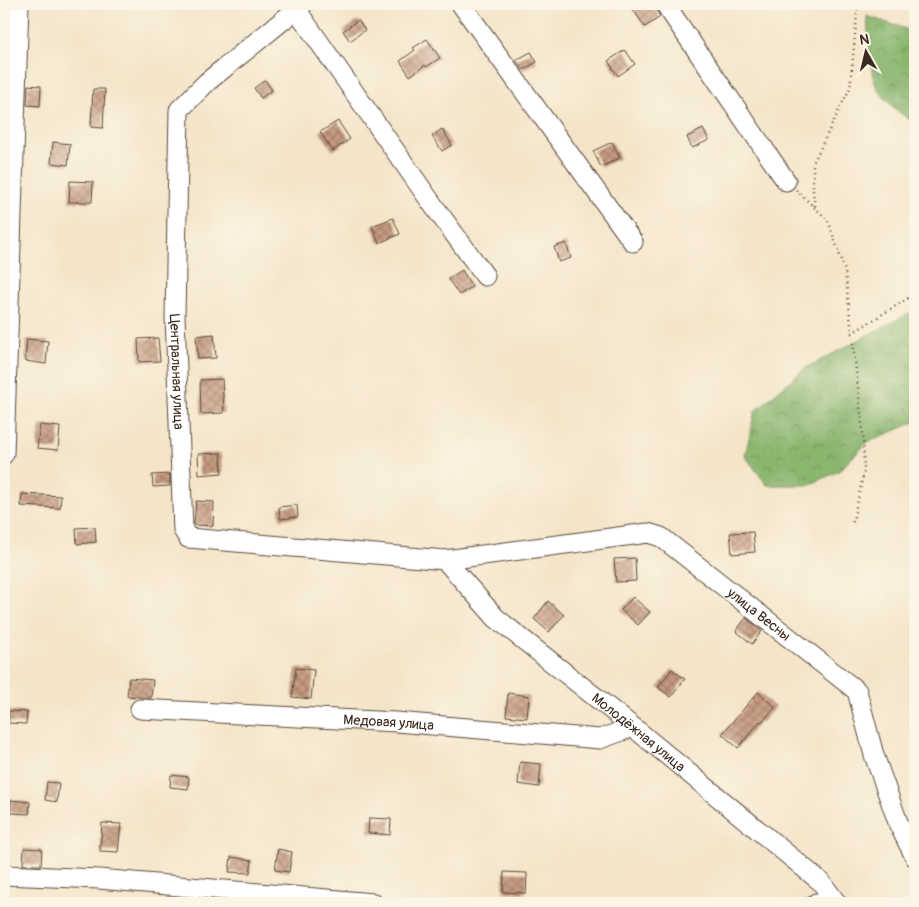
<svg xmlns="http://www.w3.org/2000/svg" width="919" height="907" viewBox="0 0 919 907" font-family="Pangolin,sans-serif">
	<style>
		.forest { fill: url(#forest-crowns); stroke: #627046 }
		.building { fill: url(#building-cross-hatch) }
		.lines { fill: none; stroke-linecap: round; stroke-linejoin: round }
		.minor-casing { stroke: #574638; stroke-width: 21 }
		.path { stroke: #574638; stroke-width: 2.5; stroke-dasharray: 1 4; stroke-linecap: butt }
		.minor { stroke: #fff; stroke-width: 19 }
		.labels { text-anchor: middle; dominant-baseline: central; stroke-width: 4; stroke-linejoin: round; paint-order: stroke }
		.street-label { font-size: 14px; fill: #3b2a1e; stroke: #fcf5e5 }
	</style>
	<defs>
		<pattern id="forest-crowns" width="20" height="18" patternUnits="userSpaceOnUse" patternTransform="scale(1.25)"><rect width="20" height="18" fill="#8ab66e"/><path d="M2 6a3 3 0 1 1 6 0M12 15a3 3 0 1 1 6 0" fill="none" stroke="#72945a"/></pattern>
		<pattern id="building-cross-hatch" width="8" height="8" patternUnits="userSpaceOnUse" patternTransform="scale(1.25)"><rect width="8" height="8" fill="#c69a80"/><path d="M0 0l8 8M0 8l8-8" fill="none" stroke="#a27e68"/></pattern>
	</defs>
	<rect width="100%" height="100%" fill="#fcf5e5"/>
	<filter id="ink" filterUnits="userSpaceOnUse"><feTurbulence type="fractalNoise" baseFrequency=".02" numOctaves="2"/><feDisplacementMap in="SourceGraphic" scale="10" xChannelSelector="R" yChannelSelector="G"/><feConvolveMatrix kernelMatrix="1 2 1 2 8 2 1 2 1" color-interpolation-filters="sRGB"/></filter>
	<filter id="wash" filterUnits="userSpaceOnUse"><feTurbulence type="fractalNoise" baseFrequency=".0096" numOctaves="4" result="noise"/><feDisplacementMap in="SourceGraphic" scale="20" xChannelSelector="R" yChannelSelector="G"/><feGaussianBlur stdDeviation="1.12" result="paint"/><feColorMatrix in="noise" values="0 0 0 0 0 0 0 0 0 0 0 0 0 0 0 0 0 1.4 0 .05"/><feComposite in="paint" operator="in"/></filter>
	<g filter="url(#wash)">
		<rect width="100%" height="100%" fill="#f4e5c9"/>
		<!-- forest -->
		<g class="forest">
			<path d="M867 16 915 32V123C902 116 886 102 878 89 870 77 868 32 867 16Z"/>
			<polygon points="915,310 915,422 868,442 839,471 809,485 767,485 745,456 755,411 804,369"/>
		</g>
		<g id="blocks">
			<!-- building -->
			<g class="building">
				<polygon points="639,4 654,4 660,17 645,27 632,8"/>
				<polygon points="358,20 365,30 350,41 343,31"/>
				<polygon points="427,39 440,58 426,67 425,65 410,76 400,61 415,50 413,48"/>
				<polygon points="625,50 635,64 618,76 608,61"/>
				<polygon points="531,52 537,62 523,70 516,60"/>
				<polygon points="265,80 272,90 261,98 254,88"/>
				<polygon points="28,85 41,86 40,106 27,105"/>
				<polygon points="93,89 105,89 103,128 91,127"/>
				<polygon points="338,121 350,139 333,151 320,132"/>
				<polygon points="442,129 452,145 442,151 432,136"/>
				<polygon points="703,129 709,140 692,148 687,137"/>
				<polygon points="53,142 70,144 68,165 51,163"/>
				<polygon points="612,142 620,158 601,167 593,151"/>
				<polygon points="70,181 93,182 92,202 69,202"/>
				<polygon points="393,218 400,234 379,243 372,226"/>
				<polygon points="566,243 571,258 559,262 554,247"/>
				<polygon points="462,270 472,287 459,295 448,279"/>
				<polygon points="214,334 216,358 198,359 196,336"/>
				<polygon points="158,338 160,361 139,362 138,339"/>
				<polygon points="27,339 48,341 46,364 25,361"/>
				<polygon points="222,379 224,413 201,414 200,380"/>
				<polygon points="40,425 60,427 58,450 37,448"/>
				<polygon points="221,453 222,473 199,475 198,454"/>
				<polygon points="170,474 170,486 153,487 152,475"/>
				<polygon points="22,494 61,496 60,508 21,506"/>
				<polygon points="196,501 214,502 213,526 194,525"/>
				<polygon points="297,505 298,517 280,519 279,507"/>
				<polygon points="95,527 96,542 77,544 76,528"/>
				<polygon points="753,532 755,552 732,554 730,533"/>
				<polygon points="635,558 636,581 616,582 614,559"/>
				<polygon points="633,597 650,612 638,625 621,610"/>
				<polygon points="548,601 564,615 549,632 534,619"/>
				<polygon points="746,618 762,631 752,644 736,631"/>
				<polygon points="296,668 314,670 311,699 292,697"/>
				<polygon points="672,669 685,679 671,697 658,687"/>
				<polygon points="129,678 153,680 151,698 127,696"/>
				<polygon points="758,692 775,707 762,722 760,721 738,748 722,734"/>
				<polygon points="508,693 529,696 527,718 506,716"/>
				<polygon points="9,711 27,712 26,724 8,723"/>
				<polygon points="520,762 541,764 539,787 518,784"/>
				<polygon points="171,775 189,777 188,789 170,787"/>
				<polygon points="47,782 59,783 57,802 45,800"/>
				<polygon points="11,800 30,802 29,814 11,813"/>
				<polygon points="369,818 391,819 390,835 368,833"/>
				<polygon points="102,823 121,824 118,852 100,851"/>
				<polygon points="24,848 42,849 41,865 23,865"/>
				<polygon points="278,849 292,852 289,872 275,870"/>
				<polygon points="231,857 252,860 250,873 229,872"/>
				<polygon points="504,872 527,873 526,893 503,892"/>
			</g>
		</g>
	</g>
	<g filter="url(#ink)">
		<use href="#blocks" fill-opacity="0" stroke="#574638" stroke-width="1"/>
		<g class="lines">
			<!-- minor casing -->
			<g class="minor-casing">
				<g id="minor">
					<path id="s1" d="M303 4 207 82 179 110 175 316 183 530 188 538 445 560 648 533 661 537 857 691 874 755 899 825 915 857"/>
					<polyline points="461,4 633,242"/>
					<polyline points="665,4 786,181"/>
					<polyline points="296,9 433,205 485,276"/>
					<polyline points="4,454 19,4"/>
					<path id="s2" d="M445 560 496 618 633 727 821 882 836 902"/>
					<path id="s3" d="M140 709 396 722 600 739 633 727"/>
					<polyline points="4,875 99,879 373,903"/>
					<polyline points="816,903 836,902"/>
				</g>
			</g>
			<!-- path -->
			<g class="path">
				<polyline points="796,190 828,220 845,271 863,433 864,472 852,525"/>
				<polyline points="815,206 813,192 813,163 850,88 858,4"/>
				<polyline points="852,333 915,294"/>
			</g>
			<!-- minor -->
			<use href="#minor" class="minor"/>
		</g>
	</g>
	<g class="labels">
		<!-- street labels -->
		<g class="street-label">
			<text stroke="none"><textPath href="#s1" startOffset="425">Центральная улица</textPath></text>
			<text stroke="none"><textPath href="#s1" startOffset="1194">улица Весны</textPath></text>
			<text stroke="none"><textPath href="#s3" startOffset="249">Медовая улица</textPath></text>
			<text stroke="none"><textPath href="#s2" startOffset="260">Молодёжная улица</textPath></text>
		</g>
	</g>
	<!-- margin -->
	<rect width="919" height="907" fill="none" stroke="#fcf5e5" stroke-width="20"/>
	<!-- north arrow -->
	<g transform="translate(866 52) rotate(352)" stroke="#fcf5e5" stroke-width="4" paint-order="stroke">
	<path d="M0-4L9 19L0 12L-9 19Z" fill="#3b2a1e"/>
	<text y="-8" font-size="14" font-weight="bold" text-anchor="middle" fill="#3b2a1e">N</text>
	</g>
</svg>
